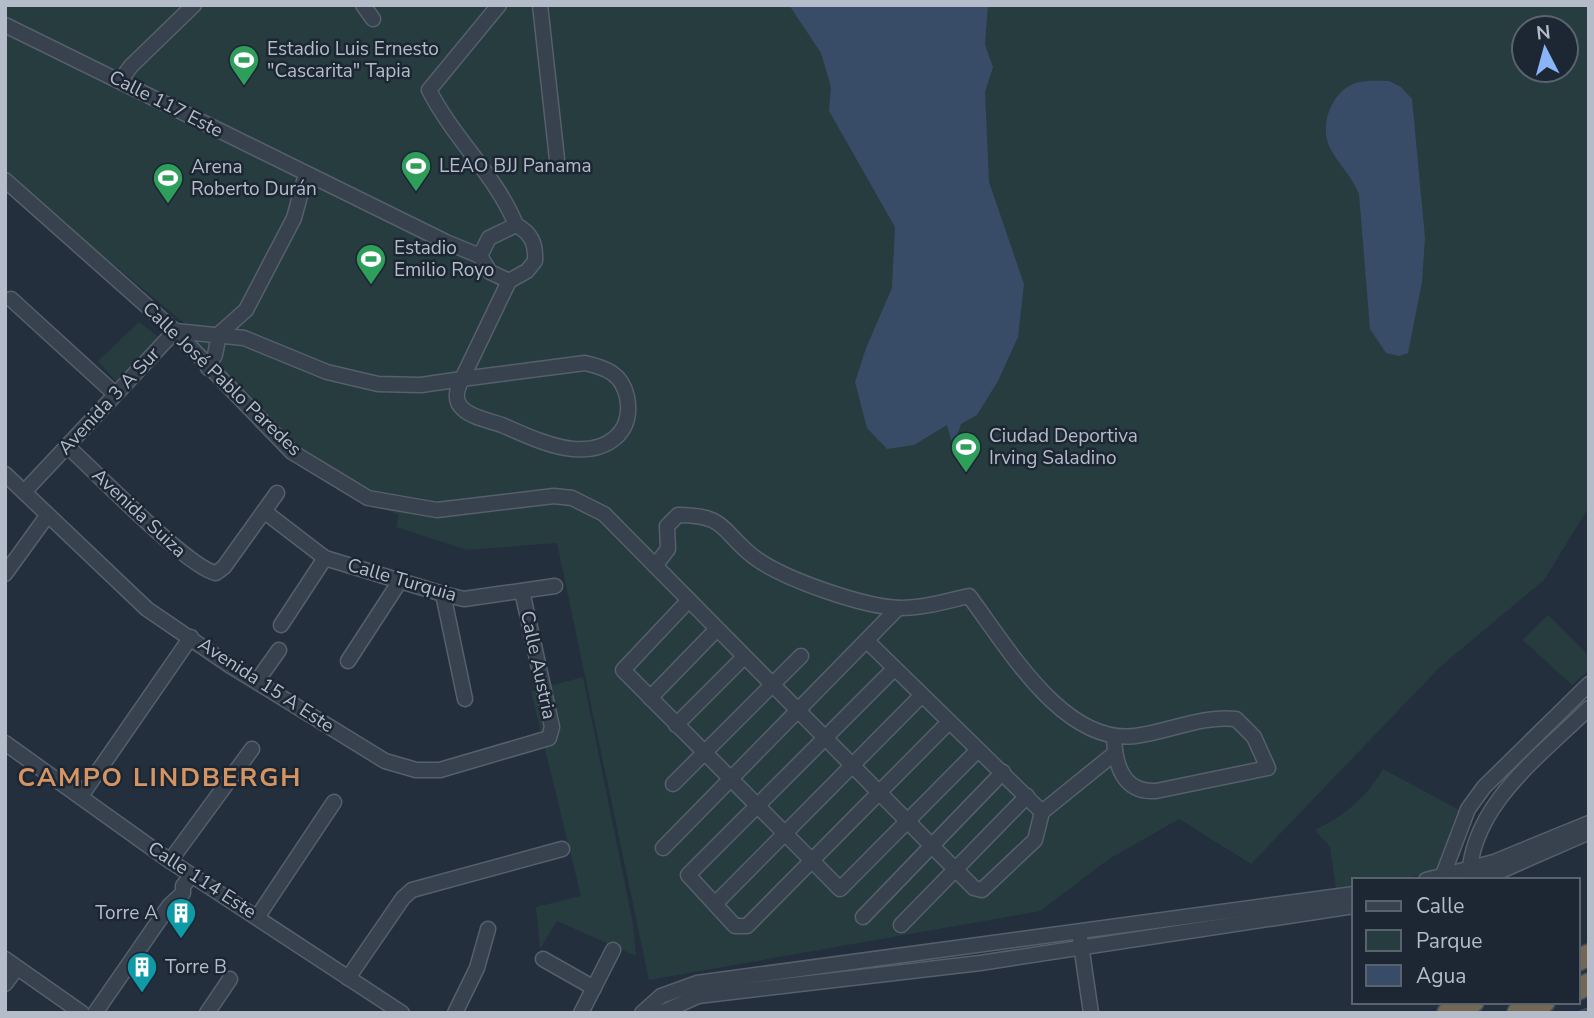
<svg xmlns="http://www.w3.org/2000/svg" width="1594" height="1018" viewBox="0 0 1594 1018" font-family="'Nunito Sans',sans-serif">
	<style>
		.green { fill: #263c3f; fill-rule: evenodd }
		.water { fill: #394c67 }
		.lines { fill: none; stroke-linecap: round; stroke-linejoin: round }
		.stream { stroke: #394c67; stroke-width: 2.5 }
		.minor-casing { stroke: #565f6c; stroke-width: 17 }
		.highway-casing { stroke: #434c59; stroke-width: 24 }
		.minor { stroke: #38414e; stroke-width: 14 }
		.highway { stroke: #746855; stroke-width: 21 }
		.labels { text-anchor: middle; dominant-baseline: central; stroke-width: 5; stroke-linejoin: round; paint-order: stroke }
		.poi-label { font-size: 19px; fill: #b4bcc9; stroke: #1d2633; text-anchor: start }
		.street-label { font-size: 19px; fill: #b4bcc9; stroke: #1d2633 }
		.district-label { font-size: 26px; font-weight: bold; letter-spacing: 2px; fill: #d59563; stroke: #1d2633 }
	</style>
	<rect width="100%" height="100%" fill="#242f3e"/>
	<!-- green -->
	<g class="green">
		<path d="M5 5H1589V507L1544 580 1441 666 1251 864 1179 819 1109 859 1040 911 649 980 557 543 467 550 396 527 399 515 387 510 388 499 297 449 220 374 183 322 62 222 5 169ZM1524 28H1566V70H1524Z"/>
		<polygon points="139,322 160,338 118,383 98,361"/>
		<polygon points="1548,615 1589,656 1589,670 1572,685 1523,640"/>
		<polygon points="583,677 633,924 636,956 557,921 540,949 536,907 581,896 531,691"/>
		<path d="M1383 769 1459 810C1449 826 1449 844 1441 861 1432 882 1375 880 1354 880V885L1336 888 1330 847 1315 830C1344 816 1367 797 1383 769Z"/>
	</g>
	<!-- water -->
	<g class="water">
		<polygon points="789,5 988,5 985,45 993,67 985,92 989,182 1024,284 1018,337 998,381 977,415 961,424 956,439 951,440 947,425 914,445 887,449 867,428 855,382 866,348 892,288 895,227 829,111 831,87 821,53"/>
		<path d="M1389 81 1401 87 1412 99 1425 238 1422 282 1408 353 1399 356 1386 353 1370 329 1359 194C1352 176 1338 164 1330 148 1319 126 1331 91 1356 83 1365 80 1379 81 1389 81Z"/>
	</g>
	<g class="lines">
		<!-- stream -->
		<polyline class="stream" points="1577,1013 1589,1008"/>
		<!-- minor casing -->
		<g class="minor-casing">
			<g id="minor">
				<polyline points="363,5 373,19"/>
				<path d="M499 5 429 90C454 139 497 177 516 225 531 233 536 243 535 261L527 271 509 281"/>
				<polyline points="540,5 557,159"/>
				<polyline points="5,25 446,242 480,256 490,272 509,281"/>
				<polyline points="120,81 131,66 194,5"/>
				<polyline points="5,180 175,331 292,452 368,498 437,510 554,496 572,498 604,514 933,847 974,888 982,890 1035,840 1042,812 867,641"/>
				<polyline points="480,256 489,238 516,225"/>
				<polyline points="11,299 114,393"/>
				<path d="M585 363C607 368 622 374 627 397 634 433 607 452 573 449 550 447 523 434 502 425 490 421 471 417 463 409 453 400 457 389 462 379Z"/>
				<polyline points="208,368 215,355 219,334 246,310 294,218 306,174"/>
				<path d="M67 446C94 470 189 569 216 573L224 567 277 493"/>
				<polyline points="5,474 147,609 229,665 385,761 416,770 440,770 549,738 552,727 522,591"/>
				<polyline points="24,492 175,331 244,338 327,372 378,384 421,385 462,379 509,281"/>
				<polyline points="265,512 325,558 443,594 464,599 555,586"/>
				<path d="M655 566 668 549 667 526 678 515C728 515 721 532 754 557 783 579 864 607 900 608 924 608 947 601 969 596 1007 646 1063 745 1135 736 1168 732 1202 715 1236 719L1254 737 1268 768 1156 791C1123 793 1115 765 1114 737"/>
				<polyline points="5,574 47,516"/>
				<polyline points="443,594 465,699"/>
				<polyline points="689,600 623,670 840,889 978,750"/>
				<polyline points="281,625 325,558"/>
				<polyline points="348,661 400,581"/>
				<polyline points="894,669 688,875 735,926 747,926 949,722"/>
				<polyline points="257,681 279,650"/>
				<polyline points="650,698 717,629"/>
				<polyline points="676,725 744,657"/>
				<polyline points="5,743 170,861 402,1013"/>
				<polyline points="673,784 801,656"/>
				<polyline points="81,796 191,637"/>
				<polyline points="1042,812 1115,753"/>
				<polyline points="663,848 898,608"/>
				<polyline points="170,861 252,749"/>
				<polyline points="1426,880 1494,862 1589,823"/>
				<polyline points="1441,880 1468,809 1484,787 1589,684"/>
				<path d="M1469 880C1470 806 1540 756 1589 708"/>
				<polyline points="1480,880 1585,834"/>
				<polyline points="715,904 921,696"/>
				<polyline points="258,916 334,802"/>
				<polyline points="863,917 1003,772"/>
				<polyline points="901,925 1027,796"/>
				<polyline points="1080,938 1091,1013"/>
				<polyline points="5,959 82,1013"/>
				<polyline points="543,959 594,988"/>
				<polyline points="348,978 403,898 412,890 562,849"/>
				<polyline points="5,984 17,968"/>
				<polyline points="95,1013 169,906 183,893 183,886 192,875"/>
				<polyline points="207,1013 230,979"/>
				<polyline points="455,1013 477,968 488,929"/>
				<polyline points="581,1013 613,950"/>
				<polyline points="642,1013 661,996 697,983 1354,894"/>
				<polyline points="661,1013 698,996 980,963 1354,906"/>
			</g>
		</g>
		<!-- highway casing -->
		<g class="highway-casing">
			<g id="highway">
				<polyline points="1578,960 1589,955"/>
				<polyline points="1578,989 1589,984"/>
				<polyline points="1448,1013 1473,1002"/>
				<polyline points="1518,1013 1544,1002"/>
			</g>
		</g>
		<!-- minor -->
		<use href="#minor" class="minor"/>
		<!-- highway -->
		<use href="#highway" class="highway"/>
	</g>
	<!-- icons -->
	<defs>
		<g id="stadium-pin" transform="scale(1.575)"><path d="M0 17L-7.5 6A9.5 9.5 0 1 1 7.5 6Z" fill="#2e9e5b" stroke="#1d2633"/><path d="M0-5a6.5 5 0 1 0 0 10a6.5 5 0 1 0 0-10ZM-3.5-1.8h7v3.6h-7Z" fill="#fff"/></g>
		<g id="building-pin" transform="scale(1.575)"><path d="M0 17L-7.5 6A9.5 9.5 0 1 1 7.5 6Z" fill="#0f9aa8" stroke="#1d2633"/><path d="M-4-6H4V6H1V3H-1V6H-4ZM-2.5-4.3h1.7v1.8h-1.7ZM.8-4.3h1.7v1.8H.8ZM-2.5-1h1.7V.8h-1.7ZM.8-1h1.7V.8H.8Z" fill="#fff"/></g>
	</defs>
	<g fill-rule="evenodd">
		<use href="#stadium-pin" x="244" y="60"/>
		<use href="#stadium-pin" x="416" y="166"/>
		<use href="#stadium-pin" x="168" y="178"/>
		<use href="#stadium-pin" x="371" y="259"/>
		<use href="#stadium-pin" x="966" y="447"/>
		<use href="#building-pin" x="181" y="913"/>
		<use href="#building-pin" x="142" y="967"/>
	</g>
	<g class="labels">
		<!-- poi labels -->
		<g class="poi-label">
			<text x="267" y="49">Estadio Luis Ernesto<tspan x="267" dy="22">"Cascarita" Tapia</tspan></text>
			<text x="439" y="166">LEAO BJJ Panama</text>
			<text x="191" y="167">Arena<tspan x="191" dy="22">Roberto Durán</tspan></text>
			<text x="394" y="248">Estadio<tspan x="394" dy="22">Emilio Royo</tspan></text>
			<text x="989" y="436">Ciudad Deportiva<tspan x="989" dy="22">Irving Saladino</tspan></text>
			<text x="158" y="913" text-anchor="end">Torre A</text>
			<text x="165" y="967">Torre B</text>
		</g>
		<!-- street labels -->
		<g class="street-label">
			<text transform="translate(166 104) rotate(27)">Calle 117 Este</text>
			<text transform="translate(222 379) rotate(44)">Calle José Pablo Paredes</text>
			<text transform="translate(109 401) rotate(-47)">Avenida 3 A Sur</text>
			<text transform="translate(139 513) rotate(43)">Avenida Suiza</text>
			<text transform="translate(402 580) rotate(16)">Calle Turquia</text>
			<text transform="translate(538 665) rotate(78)">Calle Austria</text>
			<text transform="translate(266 685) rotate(33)">Avenida 15 A Este</text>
			<text transform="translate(202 880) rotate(33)">Calle 114 Este</text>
		</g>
		<!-- district labels -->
		<g class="district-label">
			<text x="160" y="777">CAMPO LINDBERGH</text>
		</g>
	</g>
	<!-- border -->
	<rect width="1594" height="1018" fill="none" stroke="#b4bcc9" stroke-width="14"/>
	<!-- legend -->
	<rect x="1352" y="878" width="228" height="126" fill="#1d2633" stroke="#59626f" stroke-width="2"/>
	<rect x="1366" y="901" width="35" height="10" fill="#38414e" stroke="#59626f" stroke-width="2"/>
	<text x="1416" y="913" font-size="21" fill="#b4bcc9">Calle</text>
	<rect x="1366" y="930" width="35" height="21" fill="#263c3f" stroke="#59626f" stroke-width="2"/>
	<text x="1416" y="948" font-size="21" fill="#b4bcc9">Parque</text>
	<rect x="1366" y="965" width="35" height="21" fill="#394c67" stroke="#59626f" stroke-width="2"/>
	<text x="1416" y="983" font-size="21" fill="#b4bcc9">Agua</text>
	<!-- north arrow -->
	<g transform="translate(1545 49) rotate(354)"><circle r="33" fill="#1d2633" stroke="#59626f" stroke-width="2"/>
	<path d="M0-5L12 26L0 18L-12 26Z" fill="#8ab4f8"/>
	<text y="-10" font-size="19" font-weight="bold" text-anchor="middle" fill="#b4bcc9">N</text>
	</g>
</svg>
